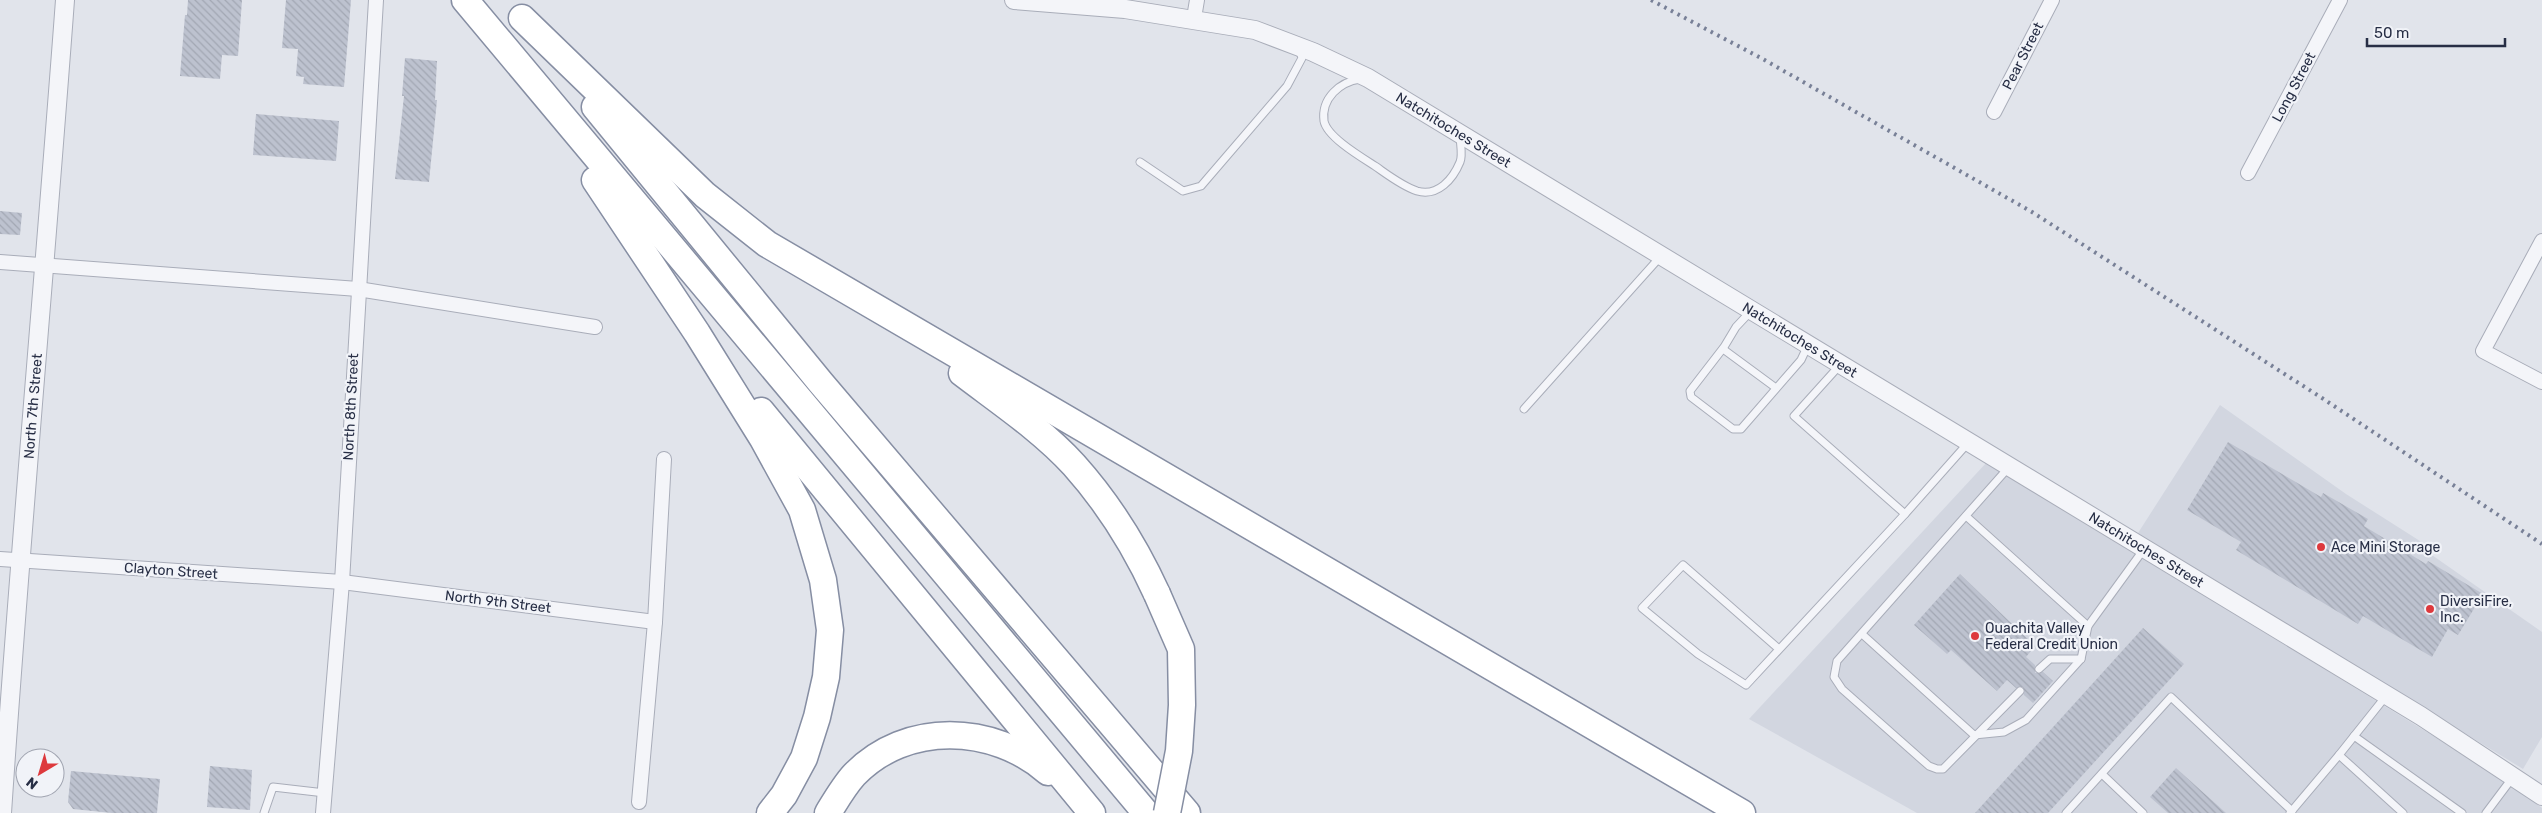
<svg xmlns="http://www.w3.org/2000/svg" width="2542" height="813" viewBox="0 0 2542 813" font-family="Rubik,sans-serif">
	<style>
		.built { fill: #d2d6e0 }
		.building { fill: url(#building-back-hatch) }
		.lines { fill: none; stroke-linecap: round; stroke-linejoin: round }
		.service-casing { stroke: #a9adb9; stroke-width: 9 }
		.minor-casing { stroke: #a9adb9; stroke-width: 16 }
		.tertiary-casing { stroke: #a9adb9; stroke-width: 20 }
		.motorway-casing { stroke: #868ea3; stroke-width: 29 }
		.service { stroke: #f4f5f9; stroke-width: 7 }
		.minor { stroke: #f4f5f9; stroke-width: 14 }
		.tertiary { stroke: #f4f5f9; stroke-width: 18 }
		.motorway { stroke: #fff; stroke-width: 26 }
		.rail { stroke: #788097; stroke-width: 4; stroke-dasharray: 2.5 5; stroke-linecap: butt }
		.motorway-bridge-casing { stroke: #868ea3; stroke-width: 29; stroke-linecap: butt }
		.motorway-bridge { stroke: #fff; stroke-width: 26 }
		.poi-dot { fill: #dd393d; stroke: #f1f3f8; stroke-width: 2 }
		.labels { text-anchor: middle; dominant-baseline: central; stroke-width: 4.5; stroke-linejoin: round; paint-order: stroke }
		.street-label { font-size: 14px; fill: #272e45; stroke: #f1f3f8 }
		.poi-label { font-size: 14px; fill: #272e45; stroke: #f1f3f8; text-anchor: start }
	</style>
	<defs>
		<pattern id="building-back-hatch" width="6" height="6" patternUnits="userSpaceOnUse" patternTransform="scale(1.25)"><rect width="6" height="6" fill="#bdc2cf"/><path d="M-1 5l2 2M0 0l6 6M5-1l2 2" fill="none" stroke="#a2a7b3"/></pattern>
	</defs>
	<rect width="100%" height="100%" fill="#e1e4eb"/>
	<!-- built -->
	<g class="built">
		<polygon points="2220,405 2346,494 2420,541 2429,553 2542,632 2542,737 2523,769 2138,533"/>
		<polygon points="1987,462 2435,737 2526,796 2542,808 2542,813 1917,813 1749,719"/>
	</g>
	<!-- building -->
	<g class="building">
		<polygon points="188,0 242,0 238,56 222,55 220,79 180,76 185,15 187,15"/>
		<polygon points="286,0 351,0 344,87 303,84 304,77 296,76 298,49 282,48"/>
		<polygon points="405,58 437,61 435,100 437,100 429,182 395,179 404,96 402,96"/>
		<polygon points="256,114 339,121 336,161 253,155"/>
		<polygon points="0,211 22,213 20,235 0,234"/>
		<polygon points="2228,442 2321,497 2323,493 2368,519 2364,526 2426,564 2428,561 2483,594 2458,635 2448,629 2432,657 2363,616 2358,624 2236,550 2241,542 2187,510"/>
		<polygon points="1960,574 2035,646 2026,657 2035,665 2035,673 2043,672 2053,681 2033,703 2024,695 2023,687 2016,688 2007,680 1997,691 1951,650 1947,654 1914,625"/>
		<polygon points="2143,628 2184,664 2048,813 1975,813"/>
		<polygon points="210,766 252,770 250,810 207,807"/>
		<polygon points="2176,768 2226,813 2168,813 2150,797"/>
		<polygon points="71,771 160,779 157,813 112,813 73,809 68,802"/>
	</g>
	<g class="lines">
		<!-- service casing -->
		<g class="service-casing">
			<g id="service">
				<path d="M1360 79C1340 82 1321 98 1324 121 1327 137 1361 157 1375 166 1388 175 1402 186 1417 191 1438 197 1453 179 1460 162 1463 155 1460 143 1460 135"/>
				<polyline points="1140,162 1183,191 1201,186 1287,86 1302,58 1299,49"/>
				<polyline points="1751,311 1736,327 1724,347 1690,391 1691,397 1733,429 1741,429 1801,360 1808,345"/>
				<polyline points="1723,349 1776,388"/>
				<polyline points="1524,409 1661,256"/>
				<polyline points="2009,467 1837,661 1834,677 1842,689 1929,766 1937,769 1943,769 2020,691"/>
				<polyline points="1905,514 1968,443"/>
				<polyline points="1966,516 2088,626"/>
				<polyline points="1862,634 1974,735 2004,732 2026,720 2081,659 2088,626 2144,549"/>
				<polyline points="1779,649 1683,565 1642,608 1698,654 1746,685 1905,514 1794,416 1840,365"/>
				<polyline points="2039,669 2050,659 2081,659"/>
				<polyline points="2386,696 2339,755 2403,813"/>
				<polyline points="2354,736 2462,813"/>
				<polyline points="2102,774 2143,813"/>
				<polyline points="264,813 273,787 325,793"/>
				<polyline points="2066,813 2171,697 2292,811"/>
				<polyline points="2290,813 2339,755"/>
				<polyline points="2486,813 2513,777"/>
			</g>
		</g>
		<!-- minor casing -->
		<g class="minor-casing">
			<g id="minor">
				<polyline points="1194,18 1197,0"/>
				<polyline points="1994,112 2052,0"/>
				<polyline points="2248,173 2340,0"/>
				<polyline points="2542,241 2483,351 2542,382"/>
				<polyline points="0,262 358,289 595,327"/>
				<polyline points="0,559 342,582 655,622"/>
				<polyline points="639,802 655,622 664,459"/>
				<polyline points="323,813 342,582 376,0"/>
			</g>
		</g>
		<!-- tertiary casing -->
		<g class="tertiary-casing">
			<g id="tertiary">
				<path id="s1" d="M1014 0 1125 9 1255 30 1313 52 1368 78 2421 716 2542 796"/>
				<path id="s2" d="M2 813C20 542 45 271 65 0"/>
			</g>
		</g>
		<!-- motorway casing -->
		<g class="motorway-casing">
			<g id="motorway">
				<polyline points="465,0 1146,813"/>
				<polyline points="522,18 705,195 767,244 1742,813"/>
				<polyline points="595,107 821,383 1187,813"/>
				<polyline points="595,180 697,333 763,439 802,510 823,580 830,630 826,677 817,717 804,758 784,795 770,813"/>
				<path d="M962 373C1000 402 1042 430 1074 465 1108 503 1136 548 1157 594"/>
				<polyline points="761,411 1092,813"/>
				<path d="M828 813C836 800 844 786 854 775 906 721 993 724 1048 772"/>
			</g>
		</g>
		<!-- service -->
		<use href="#service" class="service"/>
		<!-- minor -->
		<use href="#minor" class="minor"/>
		<!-- tertiary -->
		<use href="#tertiary" class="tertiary"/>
		<!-- motorway -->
		<use href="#motorway" class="motorway"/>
		<!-- rail -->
		<polyline class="rail" points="1651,0 1761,58 2032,212 2322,398 2542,544"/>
		<!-- motorway-bridge casing -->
		<g class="motorway-bridge-casing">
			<polyline id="motorway-bridge" points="1157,594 1181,649 1182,705 1179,751 1167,813"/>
		</g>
		<!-- motorway-bridge -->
		<use href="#motorway-bridge" class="motorway-bridge"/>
	</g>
	<!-- markers -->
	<g class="poi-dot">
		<circle cx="2321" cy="547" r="5"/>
		<circle cx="2430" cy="609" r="5"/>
		<circle cx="1975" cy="636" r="5"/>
	</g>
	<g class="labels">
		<!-- street labels -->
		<g class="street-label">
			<text transform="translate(2023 56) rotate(-63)">Pear Street</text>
			<text transform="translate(2294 87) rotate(-62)">Long Street</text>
			<text stroke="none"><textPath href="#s1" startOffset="466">Natchitoches Street</textPath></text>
			<text stroke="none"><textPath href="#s1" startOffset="871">Natchitoches Street</textPath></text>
			<text stroke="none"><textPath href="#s2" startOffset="408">North 7th Street</textPath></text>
			<text transform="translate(351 407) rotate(-87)">North 8th Street</text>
			<text stroke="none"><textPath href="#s1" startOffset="1276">Natchitoches Street</textPath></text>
			<text transform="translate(171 571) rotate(4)">Clayton Street</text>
			<text transform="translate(498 602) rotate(7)">North 9th Street</text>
		</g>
		<!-- poi labels -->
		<g class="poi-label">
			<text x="2331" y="547">Ace Mini Storage</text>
			<text x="2440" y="601">DiversiFire,<tspan x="2440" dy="16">Inc.</tspan></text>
			<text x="1985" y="628">Ouachita Valley<tspan x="1985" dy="16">Federal Credit Union</tspan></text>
		</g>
	</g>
	<!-- north arrow -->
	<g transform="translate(40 773) rotate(218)"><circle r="24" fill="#f1f3f8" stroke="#a0a4b0"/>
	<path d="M0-4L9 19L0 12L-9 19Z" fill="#dd393d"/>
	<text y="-8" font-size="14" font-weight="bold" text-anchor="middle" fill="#272e45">N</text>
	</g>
	<!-- scale -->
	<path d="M2367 38v8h138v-8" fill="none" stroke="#272e45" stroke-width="2.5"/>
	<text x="2374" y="38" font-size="15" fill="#272e45" stroke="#f1f3f8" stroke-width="4" paint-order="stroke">50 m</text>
</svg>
